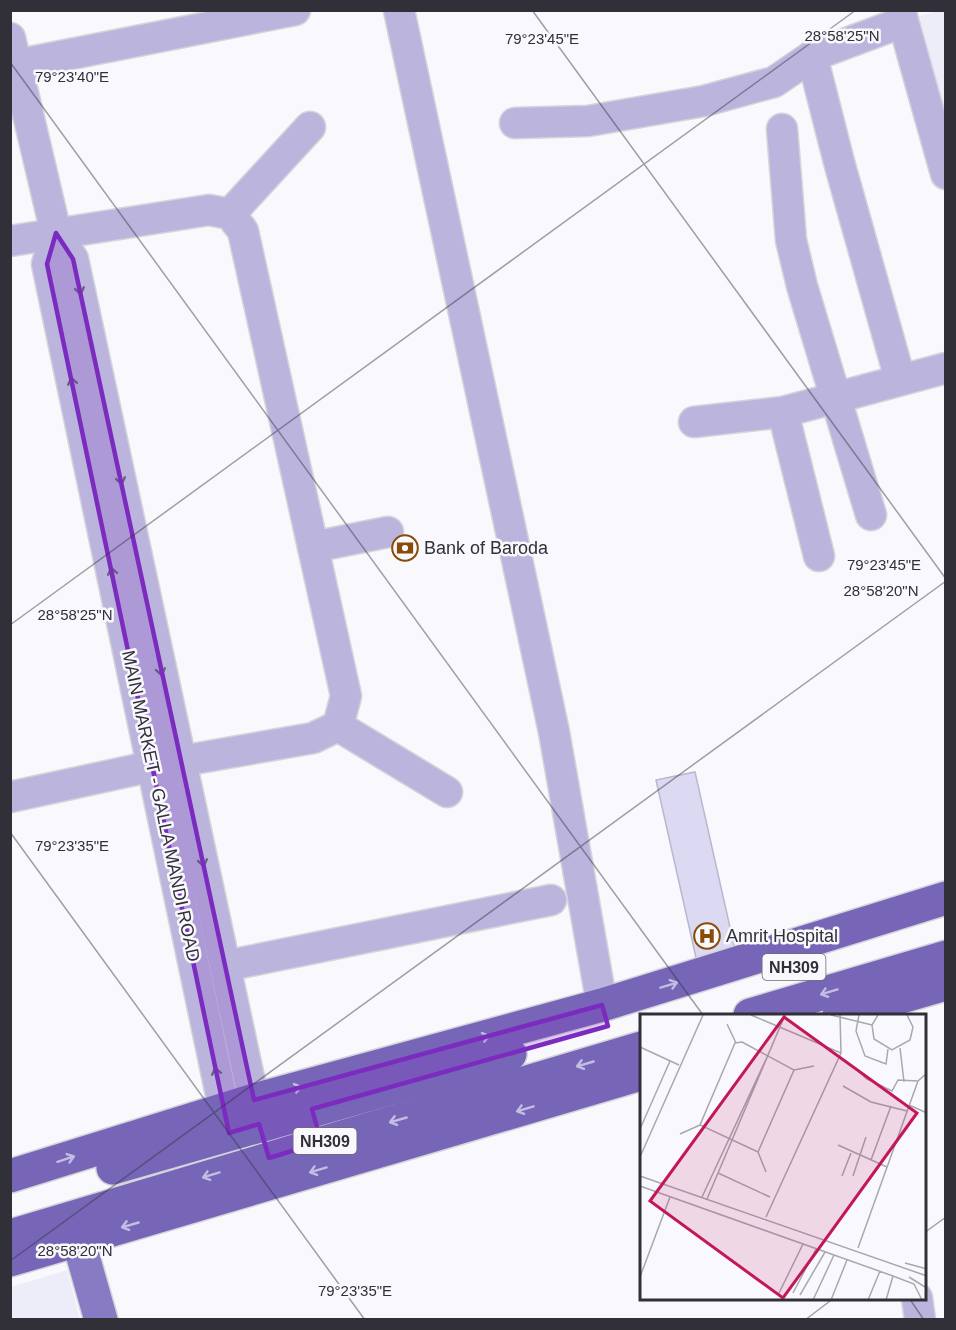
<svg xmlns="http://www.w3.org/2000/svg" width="956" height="1330" viewBox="0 0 956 1330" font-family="Helvetica,sans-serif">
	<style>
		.built { fill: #edecf9 }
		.building { fill: #dcd9f2; stroke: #bab7cf; stroke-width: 1.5 }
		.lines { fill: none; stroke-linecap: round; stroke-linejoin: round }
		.minor-casing { stroke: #d4d4da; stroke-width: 33 }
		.major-casing { stroke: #d4d4da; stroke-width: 36 }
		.highway-casing { stroke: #d4d4da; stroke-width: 36 }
		.minor { stroke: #bbb5de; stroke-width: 30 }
		.major { stroke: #887bc3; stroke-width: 33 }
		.highway { stroke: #7765b8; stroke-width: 33 }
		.oneway { stroke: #68657b }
		.oneway2 { stroke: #c4bde1 }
		.marked { fill: #7b2cbf; fill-opacity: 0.2; stroke: #7b2cbf; stroke-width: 4.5; stroke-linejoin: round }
		.ticks { fill: none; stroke: #313039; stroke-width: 1.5; stroke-opacity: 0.45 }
		.labels { text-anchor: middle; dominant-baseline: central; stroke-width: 5; stroke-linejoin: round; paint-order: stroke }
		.shield { fill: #f8f8fd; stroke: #6d6c74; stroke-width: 1.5 }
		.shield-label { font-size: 16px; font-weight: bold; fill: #313039 }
		.poi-label { font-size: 18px; fill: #313039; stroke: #f8f8fd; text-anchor: start }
		.street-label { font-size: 18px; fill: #313039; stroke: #f8f8fd }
		.inset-road { fill: none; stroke: #a8a8af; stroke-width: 1.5 }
		.view { fill: #c2185b; fill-opacity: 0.15; stroke: #c2185b; stroke-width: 3 }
		.inset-edge { fill: none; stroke: #313039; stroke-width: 3 }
		.ticks-label { font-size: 15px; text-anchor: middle; fill: #313039; stroke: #f8f8fd; stroke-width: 5; stroke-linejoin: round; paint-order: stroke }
	</style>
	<rect width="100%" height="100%" fill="#f8f8fd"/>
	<!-- built -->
	<g class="built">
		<polygon points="938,11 945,11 945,119 915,17"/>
		<polygon points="67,1270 80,1319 11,1319 11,1287"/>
	</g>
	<!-- building -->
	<polygon class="building" points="695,772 736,954 697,962 656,780"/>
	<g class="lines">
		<!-- minor casing -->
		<g class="minor-casing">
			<g id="minor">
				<polyline points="399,10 554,732 602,1005"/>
				<polyline points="900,10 946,174"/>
				<polyline points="10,38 56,233 73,259 259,1124"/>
				<polyline points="812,56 839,162 900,379"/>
				<polyline points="10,66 295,10"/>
				<polyline points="515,123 588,121 704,101 774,82 812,56 903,22"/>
				<polyline points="782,129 791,240 802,286 871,515"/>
				<polyline points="230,214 310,127"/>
				<polyline points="56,233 47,264 229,1133"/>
				<polyline points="10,241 209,210 230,214 243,231 346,696 338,726 313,738 153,766 10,797"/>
				<polyline points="783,412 819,556"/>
				<polyline points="694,422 783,412 946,368"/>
				<polyline points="313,547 388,532"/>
				<polyline points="338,726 447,792"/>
				<polyline points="225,966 551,900"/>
				<polyline points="917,1298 920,1320"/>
			</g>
		</g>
		<!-- major casing -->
		<g class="major-casing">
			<polyline id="major" points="78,1239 101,1320"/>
		</g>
		<!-- highway casing -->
		<g class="highway-casing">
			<g id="highway">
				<polyline points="750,1015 946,957"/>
				<polyline points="839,1015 946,984"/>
				<polyline points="113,1168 510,1054"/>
				<polyline points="10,1176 254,1100 602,1005 946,898"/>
				<polyline points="10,1236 641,1048"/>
				<polyline points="10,1260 641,1074"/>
			</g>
		</g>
		<!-- minor -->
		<use href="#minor" class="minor"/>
		<!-- major -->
		<use href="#major" class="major"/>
		<!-- highway -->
		<use href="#highway" class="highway"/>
	</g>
	<!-- one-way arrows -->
	<defs><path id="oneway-shaft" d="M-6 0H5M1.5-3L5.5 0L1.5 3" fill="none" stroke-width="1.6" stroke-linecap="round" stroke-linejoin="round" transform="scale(1.5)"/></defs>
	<g class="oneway">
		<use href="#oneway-shaft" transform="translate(79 286) rotate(78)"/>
		<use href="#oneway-shaft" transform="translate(73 386) rotate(-102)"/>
		<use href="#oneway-shaft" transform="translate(120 476) rotate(78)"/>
		<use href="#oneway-shaft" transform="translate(113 576) rotate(-102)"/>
		<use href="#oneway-shaft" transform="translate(160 667) rotate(78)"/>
		<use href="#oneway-shaft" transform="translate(202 858) rotate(78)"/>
		<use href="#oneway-shaft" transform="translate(217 1076) rotate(-102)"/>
	</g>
	<g class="oneway2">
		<use href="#oneway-shaft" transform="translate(669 985) rotate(-17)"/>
		<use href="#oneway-shaft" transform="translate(829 992) rotate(163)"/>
		<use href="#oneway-shaft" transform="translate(481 1038) rotate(-15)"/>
		<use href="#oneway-shaft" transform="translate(585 1064) rotate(164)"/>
		<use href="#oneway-shaft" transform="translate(293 1089) rotate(-15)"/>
		<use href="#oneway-shaft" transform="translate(525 1109) rotate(163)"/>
		<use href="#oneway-shaft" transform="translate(398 1120) rotate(164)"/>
		<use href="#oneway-shaft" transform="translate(66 1159) rotate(-18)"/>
		<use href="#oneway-shaft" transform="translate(318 1170) rotate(163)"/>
		<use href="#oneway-shaft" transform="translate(211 1175) rotate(163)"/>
		<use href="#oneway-shaft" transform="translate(130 1225) rotate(164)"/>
	</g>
	<!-- marked area -->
	<path class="marked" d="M56 233 73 259 254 1100 602 1005 608 1026 312 1109 321 1142 269 1158 259 1124 229 1133 47 264Z"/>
	<!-- ticks -->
	<path class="ticks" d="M532 10 946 579M10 62 703 1015M10 625 856 10M10 832 365 1320M924 1233 946 1217M10 1261 946 581M909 1298 924 1320M805 1320 834 1298"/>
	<!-- icons -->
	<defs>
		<g id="bank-ring" transform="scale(1.35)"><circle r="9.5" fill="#f8f8fd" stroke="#884c08" stroke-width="1.5"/><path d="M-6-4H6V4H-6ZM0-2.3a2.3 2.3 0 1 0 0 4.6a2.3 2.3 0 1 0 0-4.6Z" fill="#884c08"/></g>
		<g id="hospital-ring" transform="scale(1.35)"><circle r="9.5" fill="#f8f8fd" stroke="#884c08" stroke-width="1.5"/><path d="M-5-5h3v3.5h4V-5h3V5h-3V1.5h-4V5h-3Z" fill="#884c08"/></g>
	</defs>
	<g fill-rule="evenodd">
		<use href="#bank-ring" x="405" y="548"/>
		<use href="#hospital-ring" x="707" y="936"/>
	</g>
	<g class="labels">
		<!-- shield labels -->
		<g class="shield">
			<rect x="762.5" y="954" width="63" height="26" rx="4.5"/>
			<rect x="293.5" y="1128" width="63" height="26" rx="4.5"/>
		</g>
		<g class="shield-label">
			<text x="794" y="967">NH309</text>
			<text x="325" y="1141">NH309</text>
		</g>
		<!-- poi labels -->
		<g class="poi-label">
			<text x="424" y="548">Bank of Baroda</text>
			<text x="726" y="936">Amrit Hospital</text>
		</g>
		<!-- street labels -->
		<g class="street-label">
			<text transform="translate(161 806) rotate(78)">MAIN MARKET - GALLA MANDI ROAD</text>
		</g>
	</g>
	<!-- overview -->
	<g transform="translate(640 1014)">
		<rect width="286" height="286" fill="#f8f8fd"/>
		<path class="inset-road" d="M111 1 201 39M191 1 232 11M219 1 216 17 225 42 246 50 248 35M238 1 232 11 234 25 252 36 270 26 273 13 267 1M87 10 96 29M102 28 154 56 118 138 60 111 95 29ZM0 33 39 51M260 34 264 68M215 54 227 65 252 77 258 66 278 67M154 56 174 52M203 72 231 88 267 97M269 91 287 99M0 115 30 47M40 120 60 111M198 131 247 153M118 138 126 158M0 143 63 1M231 146 251 92M78 159 130 183M0 162 287 262M202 162 211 139M213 162 226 123M0 172 253 262 274 270 282 286M62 183 128 41M67 185 145 1M126 203 201 39 200 1M218 234 278 67 287 59M265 249 287 255M0 263 30 183M269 263 285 273M139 279 163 230M153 279 176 235M160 281 185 238M173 286 194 241M191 286 207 246M228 286 240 257M246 286 253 262"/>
		<path class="view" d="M144 3 277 99 143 284 10 187Z"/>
		<rect width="286" height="286" class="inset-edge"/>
	</g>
	<g class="ticks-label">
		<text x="842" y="41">28°58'25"N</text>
		<text x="542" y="44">79°23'45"E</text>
		<text x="72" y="82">79°23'40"E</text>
		<text x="884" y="570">79°23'45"E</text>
		<text x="881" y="596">28°58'20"N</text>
		<text x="75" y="620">28°58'25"N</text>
		<text x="72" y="851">79°23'35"E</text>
		<text x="75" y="1256">28°58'20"N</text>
		<text x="355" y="1296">79°23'35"E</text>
	</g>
	<!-- border -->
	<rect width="956" height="1330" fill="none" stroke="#313039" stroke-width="24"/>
</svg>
